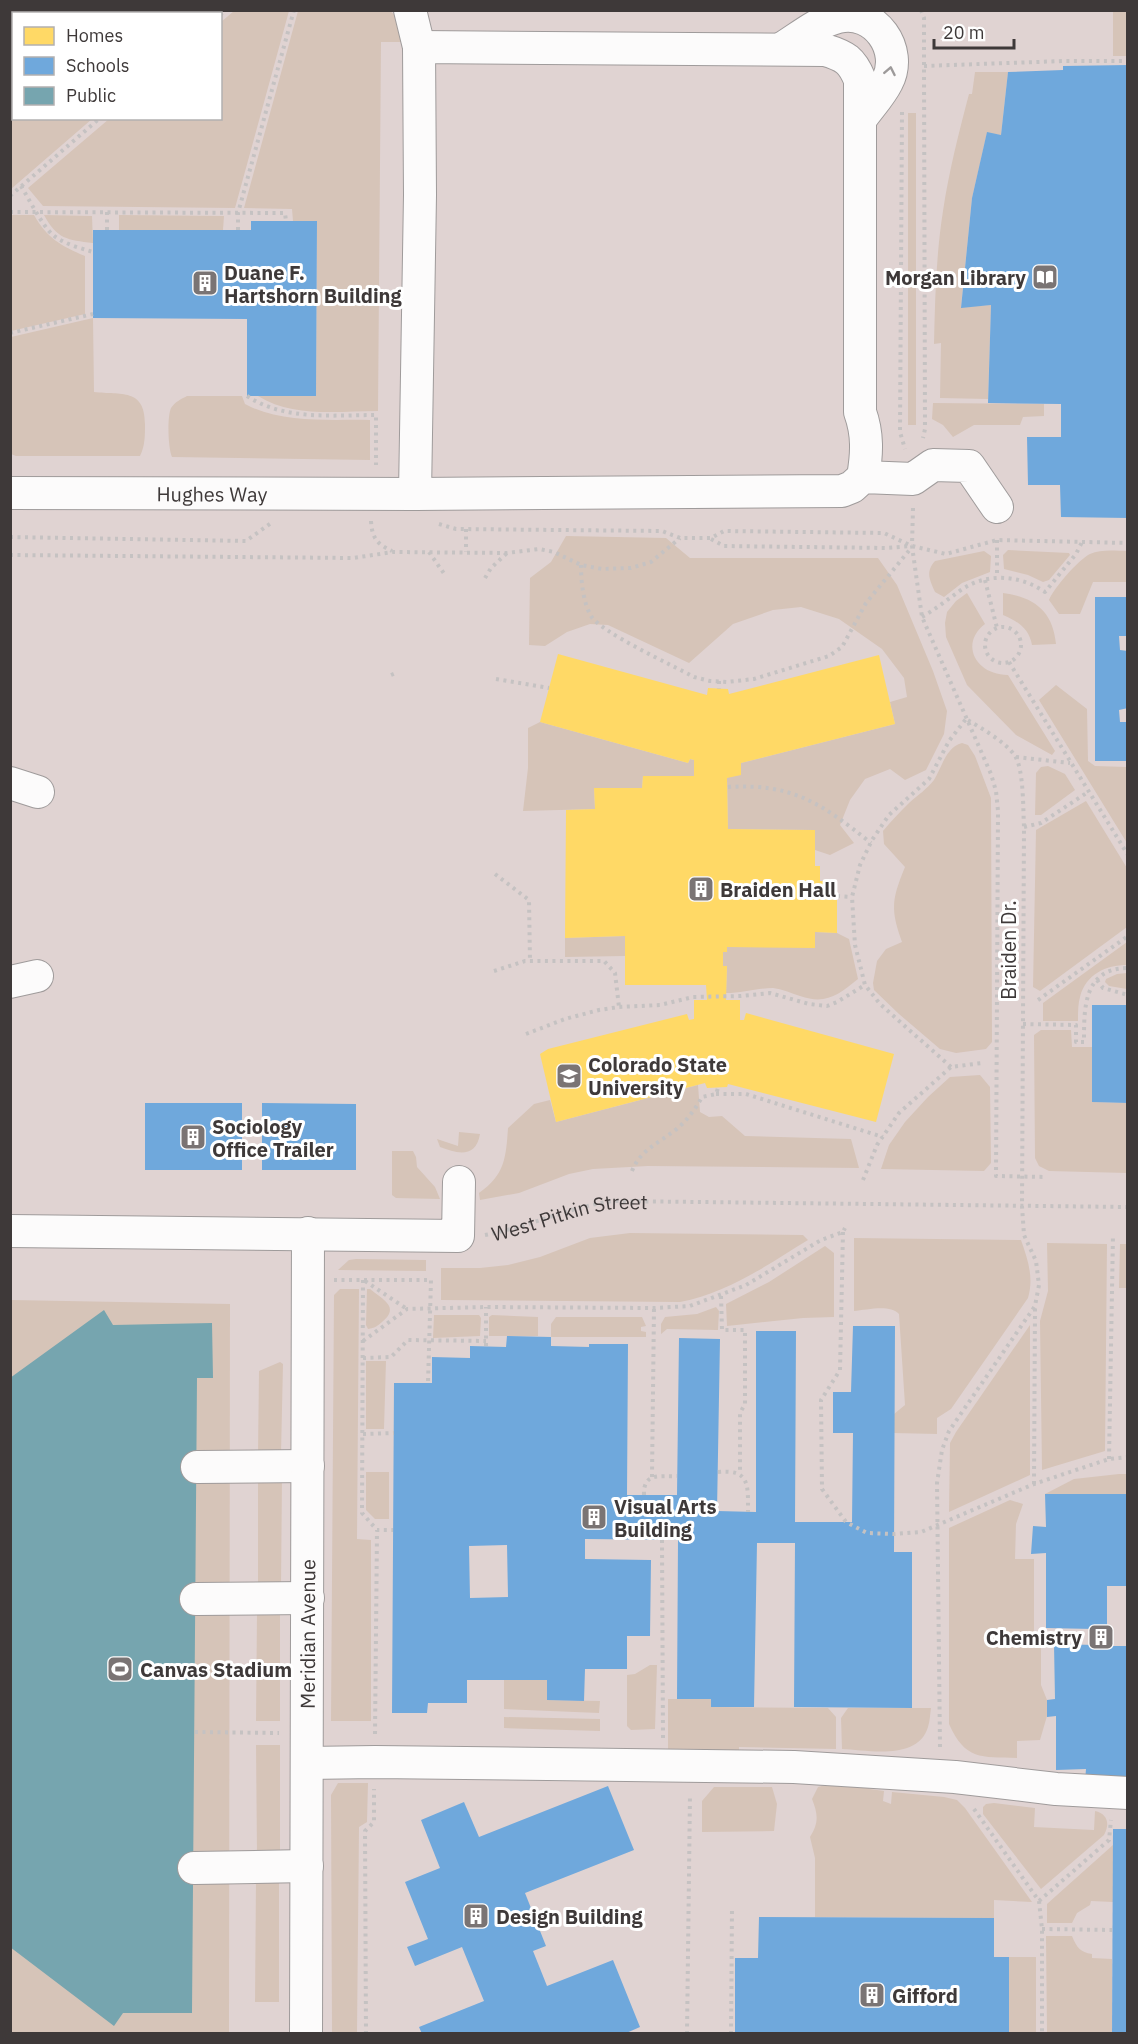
<svg xmlns="http://www.w3.org/2000/svg" width="1138" height="2044" viewBox="0 0 1138 2044" font-family="'IBM Plex Sans',sans-serif">
	<style>
		.built { fill: #e0d3d2; fill-rule: evenodd }
		.green { fill: #d6c4b8 }
		.homes { fill: #ffd966 }
		.schools { fill: #6fa8dc; fill-rule: evenodd }
		.public { fill: #76a5af }
		.lines { fill: none; stroke-linecap: round; stroke-linejoin: round }
		.minor-casing { stroke: #9f9b9b; stroke-width: 34 }
		.path { stroke: #c5c2c2; stroke-width: 4; stroke-dasharray: 3 4.5; stroke-linecap: butt }
		.minor { stroke: #fcfbfb; stroke-width: 32 }
		.oneway { stroke: #9d9a9a }
		.labels { text-anchor: middle; dominant-baseline: central; stroke-width: 6; stroke-linejoin: round; paint-order: stroke }
		.poi-label { font-size: 20px; font-weight: bold; fill: #3e3939; stroke: #fff; text-anchor: start }
		.street-label { font-size: 20px; fill: #3e3939; stroke: #fff }
	</style>
	<rect width="100%" height="100%" fill="#e8e2e2"/>
	<!-- built -->
	<path class="built" d="M11 11H1127V2033H11ZM14 14H220V118H14Z"/>
	<!-- green -->
	<g class="green">
		<polygon points="11,10 218,10 218,11 214,14 14,14 14,118 92,119 11,189"/>
		<polygon points="234,11 289,11 235,208 43,206 28,188 109,119 220,118 221,22"/>
		<path d="M298 11H390L402 21 401 42H381L378 411C338 411 293 418 258 396H316L317 221H293L292 209 244 208Z"/>
		<rect x="1113" y="11" width="14" height="45"/>
		<path d="M975 72H1008L1001 135 987 133 972 198 961 307 991 305 988 399 940 398 941 343 934 344C935 300 936 255 943 211 949 171 959 132 969 94H972Z"/>
		<rect x="908" y="113" width="8" height="312"/>
		<path d="M11 215H34C47 238 61 246 85 256V314L11 331Z"/>
		<path d="M44 215 92 216 93 243C67 240 57 239 44 215Z"/>
		<polygon points="119,215 224,216 223,230 119,230"/>
		<path d="M93 318 94 392C121 395 145 388 145 424 145 436 145 446 140 456H16L11 454V337Z"/>
		<path d="M187 396H242L245 404C282 424 329 419 370 420V460L172 457C168 448 167 417 171 408 175 402 181 399 187 396Z"/>
		<polygon points="933,403 1044,404 1044,416 1023,417 1020,425 974,425 953,437 943,425 932,419"/>
		<polygon points="566,536 666,538 690,558 878,558 897,585 933,671 947,711 944,734 926,770 905,780 890,769 865,779 850,800 840,825 854,843 830,855 815,850 815,830 728,829 727,778 741,763 895,724 890,702 907,697 904,678 882,649 839,619 801,607 773,610 733,624 689,663 608,625 590,624 567,632 545,646 529,645 530,578 551,562"/>
		<polygon points="1008,550 1069,553 1070,555 1049,580 1043,582 1028,575 1004,569 1003,555"/>
		<path d="M984 551 991 556 990 572 962 583 944 597 935 592C930 580 925 572 935 561Z"/>
		<path d="M1127 551V582H1093L1080 614H1059L1049 600C1054 588 1078 560 1090 554 1101 549 1116 551 1127 551Z"/>
		<path d="M967 593 985 624C959 644 976 675 1008 675L1055 751 1052 755 1016 735 967 685 946 637 945 623 947 612 956 601Z"/>
		<path d="M1003 593C1034 597 1053 611 1056 644L1032 645C1029 628 1017 621 1003 615Z"/>
		<polygon points="1056,685 1087,709 1088,761 1095,766 1127,767 1127,843 1039,700"/>
		<polygon points="540,722 688,763 690,759 694,760 694,776 643,776 642,788 594,788 595,809 523,811 528,768 528,728"/>
		<path d="M962 743 968 745 975 756 991 798 992 1042 986 1049 956 1053 940 1049 899 1014 874 990 873 983 877 961 886 949 902 942C890 909 892 899 905 867L884 844 883 831C891 821 900 812 909 803 918 795 927 789 934 780 942 767 946 747 962 743Z"/>
		<polygon points="1048,766 1065,774 1075,790 1041,815 1035,815 1036,773 1041,767"/>
		<polygon points="1086,801 1127,868 1127,927 1040,991 1033,987 1036,830"/>
		<path d="M815 932 837 933 849 939 858 979C838 995 826 1005 800 996 791 993 782 989 773 988 757 988 742 993 726 993L727 966H723V952L727 951V947Z"/>
		<polygon points="625,936 625,956 565,957 565,938"/>
		<path d="M1127 942V965C1106 965 1086 974 1080 997 1078 1004 1078 1013 1078 1021H1043V1003Z"/>
		<polygon points="1127,973 1127,989 1109,986 1105,982 1106,979 1117,974"/>
		<polygon points="1041,1030 1071,1030 1072,1047 1092,1047 1093,1102 1127,1103 1127,1173 1049,1171 1039,1166 1035,1158 1034,1035"/>
		<polygon points="980,1075 990,1087 991,1163 984,1171 881,1169 889,1145 905,1122 928,1097 950,1077"/>
		<path d="M698 1085 700 1112 709 1117 722 1116 745 1136 851 1139 859 1168 648 1166 593 1169 569 1174 519 1193 480 1200 479 1193C505 1175 506 1157 508 1128L534 1104 550 1100 556 1122Z"/>
		<path d="M459 1132 480 1134C476 1158 458 1154 440 1147L437 1139 458 1146Z"/>
		<polygon points="392,1151 413,1151 416,1157 417,1167 435,1187 440,1199 396,1198 392,1195"/>
		<path d="M630 1233 803 1235 808 1240C767 1265 728 1293 680 1302L441 1300V1268H480L508 1265 540 1257 590 1238Z"/>
		<path d="M854 1238 1021 1240C1028 1260 1034 1278 1028 1298L951 1409 937 1418V1434L893 1433 894 1414 905 1405 899 1314C890 1304 867 1310 854 1311Z"/>
		<polygon points="1047,1243 1107,1244 1105,1451 1042,1470 1040,1321 1048,1291"/>
		<polygon points="1120,1244 1127,1244 1127,1288 1119,1288"/>
		<polygon points="825,1246 834,1253 834,1317 803,1318 727,1326 726,1304 769,1282"/>
		<polygon points="356,1259 426,1260 426,1271 338,1270 349,1260"/>
		<polygon points="340,1289 359,1289 357,1539 371,1540 371,1721 331,1721 334,1295"/>
		<path d="M367 1289H370C382 1299 401 1307 382 1322 377 1326 375 1328 368 1329L366 1325Z"/>
		<polygon points="11,1300 230,1304 229,2033 11,2034"/>
		<polygon points="716,1307 719,1311 718,1330 667,1329 661,1334 661,1324 665,1317 697,1314"/>
		<polygon points="434,1315 479,1315 481,1318 480,1336 433,1338"/>
		<polygon points="492,1315 538,1317 538,1336 489,1336 489,1317"/>
		<polygon points="556,1317 642,1317 646,1326 641,1327 641,1331 646,1332 646,1337 551,1337 551,1324"/>
		<polygon points="1030,1325 1030,1475 949,1512 950,1443 956,1432"/>
		<polygon points="366,1361 386,1361 384,1429 366,1429"/>
		<polygon points="280,1362 283,1364 281,1454 258,1453 259,1371"/>
		<polygon points="366,1472 389,1472 389,1519 375,1519 366,1510"/>
		<polygon points="1119,1474 1127,1474 1127,1494 1045,1494 1074,1479"/>
		<polygon points="258,1478 282,1478 281,1587 258,1586"/>
		<path d="M1010 1500 1023 1504 1016 1524 1015 1559H1034V1631H1041V1685L1047 1700V1716L1040 1740 1017 1741V1758C981 1757 965 1760 949 1724V1528Z"/>
		<polygon points="257,1611 280,1611 280,1721 256,1721"/>
		<polygon points="650,1665 657,1665 655,1729 631,1730 627,1726 627,1675 635,1674"/>
		<polygon points="504,1680 547,1680 547,1700 600,1701 599,1713 504,1709"/>
		<polygon points="668,1699 711,1699 711,1707 828,1708 836,1717 836,1749 739,1747 739,1752 668,1751"/>
		<path d="M848 1708H931C930 1714 930 1721 928 1727 918 1761 868 1750 842 1749L841 1718Z"/>
		<polygon points="504,1717 600,1719 600,1731 504,1728"/>
		<polygon points="256,1745 280,1745 280,1855 257,1855"/>
		<path d="M836 1782 862 1783 870 1789 884 1791 883 1801 891 1804 892 1792 944 1797 957 1800 965 1808 1032 1902 994 1900V1918L815 1917V1858L810 1837C819 1823 818 1814 812 1799L818 1787Z"/>
		<polygon points="338,1783 368,1783 367,1822 359,1827 357,2033 332,2033 331,1795"/>
		<polygon points="714,1787 772,1787 777,1804 774,1831 702,1832 702,1801"/>
		<path d="M994 1803 1035 1808 1034 1827 1094 1830 1095 1811C1108 1814 1110 1824 1104 1835L1041 1889 983 1814V1807L986 1804Z"/>
		<polygon points="1113,1845 1113,1902 1091,1901 1090,1905 1077,1913 1072,1923 1047,1923 1047,1904"/>
		<polygon points="256,1879 279,1879 279,2002 255,2002"/>
		<path d="M1046 1936H1072C1077 1948 1080 1952 1092 1954V1958L1112 1959V2033H1047Z"/>
		<rect x="1009" y="1957" width="27" height="75"/>
	</g>
	<!-- homes -->
	<polygon class="homes" points="558,654 707,695 708,688 728,689 729,694 879,655 895,724 741,763 741,775 727,778 728,829 815,830 815,866 820,866 820,881 837,881 837,933 815,932 815,948 727,947 727,952 723,952 723,966 727,966 726,1000 740,1000 740,1020 744,1020 746,1013 894,1054 876,1122 728,1084 727,1087 707,1088 705,1083 556,1122 540,1054 548,1049 687,1014 689,1020 694,1019 694,1000 707,1000 706,985 625,985 625,936 565,938 566,810 595,809 594,788 642,788 643,776 694,776 694,760 690,759 688,763 540,722"/>
	<!-- schools -->
	<g class="schools">
		<polygon points="1128,65 1128,518 1061,517 1060,485 1028,485 1027,437 1061,437 1061,404 988,403 991,305 961,308 972,198 987,132 1001,135 1008,72 1063,70 1063,66"/>
		<polygon points="251,221 317,221 316,396 247,396 247,319 93,318 93,230 251,230"/>
		<polygon points="1095,597 1128,597 1128,636 1119,636 1120,650 1128,651 1128,708 1119,710 1120,722 1128,722 1128,761 1095,761"/>
		<polygon points="1092,1005 1128,1005 1128,1103 1092,1102"/>
		<rect x="145" y="1103" width="97" height="67"/>
		<polygon points="262,1103 356,1104 356,1170 262,1170"/>
		<path d="M853 1326H895L894 1552H912V1708L794 1707 795 1543H757L754 1707H711V1699H677L678 1540 585 1539V1559L651 1560 650 1636H627V1669H585L584 1701 547 1700V1680H467V1703H428L427 1713H392L394 1383H432V1357L470 1358V1346L506 1347 507 1336 551 1337V1346L589 1347V1344H628L627 1495H677L679 1338 720 1339 717 1511 756 1512V1331H796L795 1522H852L853 1433H833V1392H851ZM507 1545 508 1597 470 1598 469 1546Z"/>
		<polygon points="1045,1494 1128,1494 1128,1586 1107,1586 1107,1646 1128,1646 1127,1783 1085,1781 1086,1769 1056,1770 1056,1716 1047,1717 1047,1700 1055,1699 1054,1644 1095,1645 1094,1629 1046,1628 1046,1553 1031,1554 1033,1526 1046,1527"/>
		<polygon points="608,1786 634,1850 525,1893 546,1946 533,1951 547,1986 613,1960 640,2027 624,2034 422,2034 419,2027 484,2001 462,1947 415,1966 407,1947 428,1939 405,1882 440,1868 421,1820 464,1802 479,1837"/>
		<polygon points="1113,1829 1128,1829 1128,2034 1112,2034"/>
		<polygon points="759,1917 994,1918 994,1957 1009,1957 1009,2034 735,2034 735,1958 758,1958"/>
	</g>
	<!-- public -->
	<polygon class="public" points="104,1310 113,1325 212,1323 213,1378 197,1378 192,2013 123,2013 114,2026 10,1947 10,1378"/>
	<g class="lines">
		<!-- minor casing -->
		<g class="minor-casing">
			<g id="minor">
				<polyline points="410,10 419,47"/>
				<path d="M781 49C799 38 818 22 838 17 875 8 904 50 887 82 880 96 868 108 860 120"/>
				<path d="M863 477C867 454 868 434 860 412V80C852 60 845 56 825 50L419 47 420 195 415 494 842 491 852 487 863 477 913 479 933 465 969 466 997 507"/>
				<path id="s2" d="M10 493 415 494"/>
				<polyline points="10,783 38,792"/>
				<polyline points="10,982 37,976"/>
				<polyline points="10,1231 458,1236 459,1182"/>
				<polyline points="197,1467 308,1466"/>
				<polyline points="196,1599 308,1598"/>
				<polyline points="307,1763 375,1762 794,1767 955,1777 1056,1789 1128,1793"/>
				<polyline points="194,1868 307,1866"/>
				<path id="s3" d="M306 2034 308 1233"/>
			</g>
		</g>
		<!-- path -->
		<g class="path">
			<polyline points="921,10 924,18 924,66 925,429 923,438"/>
			<polyline points="220,15 226,10"/>
			<polyline points="924,66 1064,61 1128,61"/>
			<polyline points="902,112 900,432 905,449"/>
			<path d="M21 186C29 199 43 227 53 235 64 244 80 248 93 252"/>
			<polyline points="10,196 100,118"/>
			<polyline points="10,212 285,213 286,221"/>
			<polyline points="107,230 107,212"/>
			<polyline points="238,230 238,213 294,10"/>
			<polyline points="10,333 93,314"/>
			<path d="M247 396C285 421 333 415 376 415V465"/>
			<polyline points="913,508 912,546 922,617 991,774 996,791 998,811 996,1176 1046,1177"/>
			<path d="M371 521C372 538 377 544 392 551"/>
			<polyline points="439,524 456,529 662,531 680,538 711,538 724,531 884,533 912,546 946,554 997,540 1128,543"/>
			<polyline points="466,529 466,552"/>
			<polyline points="10,537 246,541 271,523"/>
			<polyline points="711,539 724,546 885,548 912,546"/>
			<polyline points="997,540 997,577"/>
			<polyline points="429,552 445,575"/>
			<polyline points="10,555 353,558 393,552 507,553 539,549 554,552 581,565 602,569 631,568 651,562 680,538"/>
			<path d="M581 565C581 581 583 602 591 616 600 632 674 666 694 677L710 681 727 682 754 679 829 656 842 647 866 603 912 547"/>
			<polyline points="485,578 491,568 507,553"/>
			<polyline points="985,580 997,628"/>
			<path d="M922 617C936 609 948 599 961 590 987 572 1020 575 1045 592L1076 554 1082 542"/>
			<circle cx="1003" cy="645" r="18"/>
			<polyline points="1009,662 1128,855"/>
			<polyline points="391,675 396,673"/>
			<polyline points="496,679 549,688"/>
			<polyline points="719,681 719,689"/>
			<polyline points="1016,757 1070,763"/>
			<path d="M728 787C793 783 822 804 871 843"/>
			<polyline points="1024,827 1041,823 1088,792"/>
			<polyline points="495,874 529,900 530,961"/>
			<polyline points="837,896 852,897"/>
			<polyline points="494,971 525,961 604,961 615,973 619,1007"/>
			<polyline points="1097,980 1103,988 1128,995"/>
			<polyline points="1038,1000 1128,936"/>
			<path d="M1023 1024 1076 1025V1042H1084C1084 1009 1083 968 1128 968"/>
			<polyline points="526,1034 565,1019 599,1010 619,1007 660,1005 693,997 741,996 770,993 809,1004 827,1006 837,1002 865,985"/>
			<polyline points="951,1067 880,1004 865,985 855,945 852,897 860,865 872,840 889,815 929,779 949,741 966,719"/>
			<polyline points="716,1094 746,1094 883,1137"/>
			<path d="M632 1171C641 1148 662 1142 679 1127 688 1119 696 1108 702 1097L716 1094 718 1088"/>
			<polyline points="863,1180 877,1145 899,1113 951,1067 982,1063"/>
			<polyline points="843,1232 840,1370 821,1400 822,1489 846,1522 867,1533 894,1534 921,1532 1034,1484 1109,1459 1128,1457"/>
			<path id="s1" d="M485 1235C529 1227 569 1207 613 1201L1128 1207"/>
			<polyline points="334,1280 431,1280 428,1383"/>
			<polyline points="363,1280 362,1513 377,1530 393,1530"/>
			<polyline points="365,1281 407,1309"/>
			<polyline points="721,1296 722,1330 745,1330 745,1404 740,1413 740,1474"/>
			<polyline points="363,1341 407,1309 486,1307 654,1308 690,1306 746,1285 821,1240 843,1232 845,1228"/>
			<polyline points="486,1346 486,1307"/>
			<polyline points="363,1358 391,1357 408,1340 486,1341"/>
			<polyline points="363,1434 394,1433"/>
			<polyline points="1109,1459 1113,1235"/>
			<path d="M718 1472C750 1469 748 1485 748 1512"/>
			<polyline points="652,1477 654,1308"/>
			<polyline points="1034,1484 1035,1308"/>
			<path d="M644 1495C643 1472 660 1477 677 1476"/>
			<polyline points="662,1540 663,1738"/>
			<polyline points="195,1732 279,1733"/>
			<polyline points="375,1734 377,1530"/>
			<path d="M940 1747 937 1483 942 1450 949 1431 1035 1306 1039 1285 1036 1261 1024 1235 1022 1206 1024 827C1023 810 1024 770 1015 756 1006 742 981 728 966 719"/>
			<polyline points="974,1809 1039,1901 1042,1929 1042,2034"/>
			<polyline points="1039,1901 1109,1840 1111,1820"/>
			<polyline points="1042,1929 1112,1930"/>
			<polyline points="366,2034 365,1831 374,1822 374,1789"/>
			<polyline points="687,2034 690,1794"/>
			<polyline points="731,2034 732,1909"/>
		</g>
		<!-- minor -->
		<use href="#minor" class="minor"/>
	</g>
	<!-- one-way arrows -->
	<defs><path id="oneway-chevron" d="M-2-3.5L2.5 0L-2 3.5" fill="none" stroke-width="1.6" stroke-linecap="round" stroke-linejoin="round" transform="scale(1.5)"/></defs>
	<use class="oneway" href="#oneway-chevron" transform="translate(890 71) rotate(-79)"/>
	<!-- icons -->
	<defs>
		<g id="library-square" transform="scale(1.35)"><rect x="-9" y="-9" width="18" height="18" rx="4" fill="#7a7474" stroke="#fff"/><path d="M-6-4Q-3-5.5-.7-3.5V5Q-3 3-6 4ZM6-4Q3-5.5 .7-3.5V5Q3 3 6 4Z" fill="#fff"/></g>
		<g id="building-square" transform="scale(1.35)"><rect x="-9" y="-9" width="18" height="18" rx="4" fill="#7a7474" stroke="#fff"/><path d="M-4-6H4V6H1V3H-1V6H-4ZM-2.5-4.3h1.7v1.8h-1.7ZM.8-4.3h1.7v1.8H.8ZM-2.5-1h1.7V.8h-1.7ZM.8-1h1.7V.8H.8Z" fill="#fff"/></g>
		<g id="university-square" transform="scale(1.35)"><rect x="-9" y="-9" width="18" height="18" rx="4" fill="#7a7474" stroke="#fff"/><path d="M0-5L7-2L0 1L-7-2ZM-4 1L0 2.5L4 1V4Q0 6-4 4Z" fill="#fff"/></g>
		<g id="stadium-square" transform="scale(1.35)"><rect x="-9" y="-9" width="18" height="18" rx="4" fill="#7a7474" stroke="#fff"/><path d="M0-5a6.5 5 0 1 0 0 10a6.5 5 0 1 0 0-10ZM-3.5-1.8h7v3.6h-7Z" fill="#fff"/></g>
	</defs>
	<g fill-rule="evenodd">
		<use href="#library-square" x="1045" y="277"/>
		<use href="#building-square" x="205" y="283"/>
		<use href="#building-square" x="701" y="889"/>
		<use href="#university-square" x="569" y="1076"/>
		<use href="#building-square" x="193" y="1137"/>
		<use href="#building-square" x="594" y="1517"/>
		<use href="#building-square" x="1101" y="1637"/>
		<use href="#stadium-square" x="120" y="1669"/>
		<use href="#building-square" x="476" y="1916"/>
		<use href="#building-square" x="872" y="1995"/>
	</g>
	<g class="labels">
		<!-- poi labels -->
		<g class="poi-label">
			<text x="224" y="272">Duane F.<tspan x="224" dy="23">Hartshorn Building</tspan></text>
			<text x="1026" y="277" text-anchor="end">Morgan Library</text>
			<text x="720" y="889">Braiden Hall</text>
			<text x="588" y="1064">Colorado State<tspan x="588" dy="23">University</tspan></text>
			<text x="212" y="1126">Sociology<tspan x="212" dy="23">Office Trailer</tspan></text>
			<text x="614" y="1506">Visual Arts<tspan x="614" dy="23">Building</tspan></text>
			<text x="1082" y="1637" text-anchor="end">Chemistry</text>
			<text x="140" y="1669">Canvas Stadium</text>
			<text x="496" y="1916">Design Building</text>
			<text x="892" y="1995">Gifford</text>
		</g>
		<!-- street labels -->
		<g class="street-label">
			<text stroke="none"><textPath href="#s2" startOffset="202">Hughes Way</textPath></text>
			<text transform="translate(1008 950) rotate(-90)">Braiden Dr.</text>
			<text stroke="none"><textPath href="#s1" startOffset="87">West Pitkin Street</textPath></text>
			<text stroke="none"><textPath href="#s3" startOffset="400">Meridian Avenue</textPath></text>
		</g>
	</g>
	<!-- border -->
	<rect width="1138" height="2044" fill="none" stroke="#3e3939" stroke-width="24"/>
	<!-- legend -->
	<rect x="12" y="12" width="210" height="108" fill="#ffffff" stroke="#b2b0b0" stroke-width="1.5"/>
	<rect x="24" y="27" width="30" height="18" fill="#ffd966" stroke="#b2b0b0" stroke-width="1.5"/>
	<text x="66" y="42" font-size="18" fill="#3e3939">Homes</text>
	<rect x="24" y="57" width="30" height="18" fill="#6fa8dc" stroke="#b2b0b0" stroke-width="1.5"/>
	<text x="66" y="72" font-size="18" fill="#3e3939">Schools</text>
	<rect x="24" y="87" width="30" height="18" fill="#76a5af" stroke="#b2b0b0" stroke-width="1.5"/>
	<text x="66" y="102" font-size="18" fill="#3e3939">Public</text>
	<!-- scale -->
	<path d="M934 39v9h80v-9" fill="none" stroke="#3e3939" stroke-width="3"/>
	<text x="943" y="39" font-size="18" fill="#3e3939" stroke="#ffffff" stroke-width="4.5" paint-order="stroke">20 m</text>
</svg>
